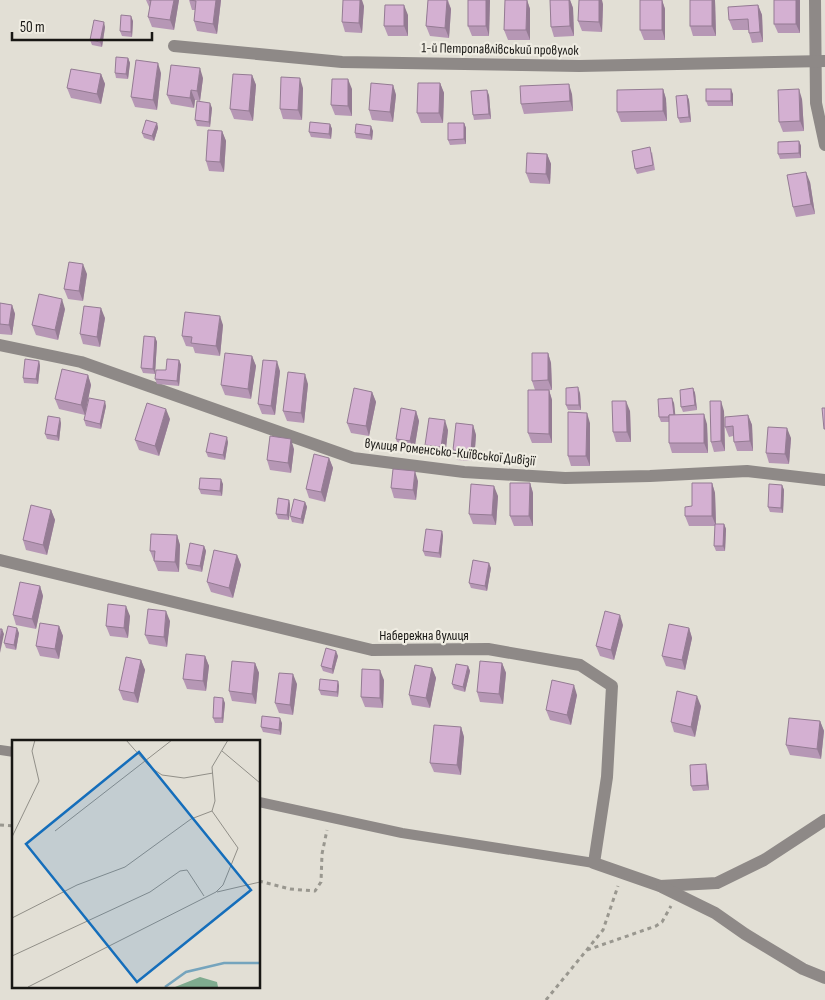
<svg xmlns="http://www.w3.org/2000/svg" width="825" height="1000" viewBox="0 0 825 1000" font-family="'Sofia Sans Condensed',sans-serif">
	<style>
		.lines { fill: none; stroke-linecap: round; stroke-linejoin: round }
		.path { stroke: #99978f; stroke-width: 3; stroke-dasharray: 4 4; stroke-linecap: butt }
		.service { stroke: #8e8987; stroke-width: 10 }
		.minor { stroke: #8e8987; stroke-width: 12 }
		.wall { fill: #b697b5 }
		.shaded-wall { fill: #947b93 }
		.building { fill: #d4b0d2; stroke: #947b93 }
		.labels { text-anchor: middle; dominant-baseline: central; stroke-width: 4.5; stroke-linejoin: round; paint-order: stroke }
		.street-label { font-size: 14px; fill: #181714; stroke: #efece2 }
		.inset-river { fill: none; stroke: #75a4bd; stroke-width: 2.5 }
		.inset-road { fill: none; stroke: #918f88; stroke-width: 1 }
		.view { fill: #156ebb; fill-opacity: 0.15; stroke: #156ebb; stroke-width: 2.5 }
		.inset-edge { fill: none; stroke: #181714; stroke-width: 2.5 }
	</style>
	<rect width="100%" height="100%" fill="#e2dfd5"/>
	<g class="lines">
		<!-- path -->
		<g class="path">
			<polyline points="0,825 14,826"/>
			<polyline points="259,881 290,889 315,891 321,882 322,854 327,830"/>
			<polyline points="587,950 656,926 662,922 671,906"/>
			<polyline points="546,1000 603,930 618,886"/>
		</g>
		<!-- service -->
		<g class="service">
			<polyline points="0,750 14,752"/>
			<polyline points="259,802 402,833 594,863"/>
		</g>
		<!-- minor -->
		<g class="minor">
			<polyline points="815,0 816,103 825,145"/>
			<polyline points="174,46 342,62 579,66 825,61"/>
			<polyline points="0,345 81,362 353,458 464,472 565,478 650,476 747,471 825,480"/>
			<polyline points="0,560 372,650 488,649 580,665 612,686 607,777 594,863 660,886 717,883 764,860 825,820"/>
			<polyline points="662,887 715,913 745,934 803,969 825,978"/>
		</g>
	</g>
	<!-- wall -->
	<g class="wall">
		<polygon points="146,0 179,0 174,30 152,27 148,17 150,9"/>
		<polygon points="189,0 221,0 217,34 197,31 194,21 195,10 192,10"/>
		<polygon points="428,0 448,0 451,9 449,38 430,36 426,26"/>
		<polygon points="490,0 489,36 472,36 468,26"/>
		<polygon points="505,0 527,0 530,9 530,40 508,40 504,30"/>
		<polygon points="550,0 570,0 573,8 574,36 554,37 551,27"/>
		<polygon points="640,0 662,0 665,9 665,40 644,40 640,30"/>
		<polygon points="715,0 716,36 693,36 690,26"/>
		<polygon points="774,0 800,0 800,33 778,33 774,24"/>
		<polygon points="603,4 602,32 582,31 578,21"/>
		<polygon points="758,5 762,15 763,42 752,43 749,33 749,30 733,30 729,20"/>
		<polygon points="364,6 362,33 345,32 342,22"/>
		<polygon points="408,15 408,36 388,36 384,26"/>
		<polygon points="133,21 132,37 122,36 120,31"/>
		<polygon points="105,27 102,47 92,45 90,40"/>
		<polygon points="128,58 130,63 128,79 116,78 115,73"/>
		<polygon points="161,73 157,110 135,107 131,97"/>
		<polygon points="101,74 105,84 101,104 71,98 67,88"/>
		<polygon points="252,75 256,85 253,121 234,119 230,109"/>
		<polygon points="203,78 200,101 195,100 194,108 171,104 167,95"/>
		<polygon points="440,83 444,93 443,123 421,123 417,113"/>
		<polygon points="393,85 396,95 393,122 372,120 369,110"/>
		<polygon points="303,88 302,120 283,119 280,109"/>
		<polygon points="352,89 352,116 335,115 331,105"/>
		<polygon points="663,89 666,99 667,121 621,122 617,112"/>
		<polygon points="572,94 573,111 524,114 521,104"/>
		<polygon points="733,94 733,106 708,106 706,101"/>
		<polygon points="489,95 491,119 474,120 473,115"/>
		<polygon points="687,95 689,100 691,122 680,123 678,118"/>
		<polygon points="802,99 804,131 783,132 779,122"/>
		<polygon points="212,108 210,127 197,126 195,120"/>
		<polygon points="157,123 158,128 154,141 144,138 142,133"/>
		<polygon points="464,123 466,128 466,144 450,145 448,140"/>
		<polygon points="330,124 332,129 331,139 311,137 309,132"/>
		<polygon points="222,131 226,141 224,172 209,171 206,161"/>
		<polygon points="373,131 372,140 356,138 355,133"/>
		<polygon points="799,141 801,146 801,158 780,159 778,154"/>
		<polygon points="652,152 655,170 637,174 635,169"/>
		<polygon points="547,154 551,164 550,184 530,183 526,173"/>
		<polygon points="810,182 815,214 796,217 793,207"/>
		<polygon points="87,274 83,301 68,299 64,289"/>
		<polygon points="0,303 12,305 15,314 12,335 0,334"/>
		<polygon points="65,309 58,340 36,335 32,325"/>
		<polygon points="105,318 100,347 83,344 80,334"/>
		<polygon points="223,325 220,356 195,353 193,347 186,346 182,336"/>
		<polygon points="155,337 157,342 155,374 143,373 141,368"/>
		<polygon points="548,353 551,363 552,390 549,390 552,400 552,443 532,443 528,433 535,390 532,381"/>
		<polygon points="252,356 256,366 251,399 225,395 221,385"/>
		<polygon points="179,360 181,365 179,386 157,384 155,379"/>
		<polygon points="39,361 40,366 38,384 24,383 23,378"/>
		<polygon points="280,371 275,415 262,414 258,404"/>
		<polygon points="88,375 91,385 85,415 59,409 55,399"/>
		<polygon points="308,384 304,423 287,421 283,411"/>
		<polygon points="693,388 695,393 697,410 683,412 681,407"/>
		<polygon points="372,392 376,402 369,436 351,433 347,423"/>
		<polygon points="580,393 581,410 568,410 566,405"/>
		<polygon points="674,403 675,415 707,424 708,453 672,453 669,443 669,422 661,422 659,417"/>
		<polygon points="106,406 101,429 86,426 84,420"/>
		<polygon points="416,411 419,421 414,451 399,449 396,439"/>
		<polygon points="630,411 631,442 616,442 613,432"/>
		<polygon points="724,411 725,451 714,452 711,442"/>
		<polygon points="748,415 752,425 753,451 737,451 734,442 733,436 729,437 725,427"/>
		<polygon points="170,419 159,456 139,450 135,440"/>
		<polygon points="61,423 59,441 47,439 45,434"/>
		<polygon points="590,423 590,466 571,466 568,456"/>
		<polygon points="473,425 476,435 474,461 457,460 453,450"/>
		<polygon points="448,430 445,457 429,454 425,445"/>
		<polygon points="791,438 789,464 769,463 766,453"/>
		<polygon points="228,442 225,460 208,457 206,452"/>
		<polygon points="294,449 291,473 270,470 267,460"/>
		<polygon points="329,458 333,468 325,502 309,498 306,489"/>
		<polygon points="418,481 416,500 394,498 391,488"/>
		<polygon points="530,483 533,493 533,526 514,526 510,516"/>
		<polygon points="712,483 715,493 716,524 724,524 726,529 725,551 716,551 714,546 715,526 689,526 685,516 692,506"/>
		<polygon points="223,484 222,496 201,494 199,489"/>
		<polygon points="782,485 784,490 783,513 770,512 768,507"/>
		<polygon points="498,496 496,525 473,524 469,514"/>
		<polygon points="289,500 290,505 289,520 278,519 276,514"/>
		<polygon points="305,502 307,507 303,524 292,522 290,516"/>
		<polygon points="51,510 55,520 47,555 26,550 23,540"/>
		<polygon points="442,531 443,536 441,558 425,556 423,551"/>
		<polygon points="177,535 180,545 179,572 158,571 150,551"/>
		<polygon points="204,546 206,551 202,572 188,569 186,564"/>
		<polygon points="237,555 241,565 233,598 211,592 207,582"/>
		<polygon points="491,568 487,591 471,588 469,583"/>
		<polygon points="40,586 43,596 36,629 16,625 13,615"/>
		<polygon points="130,616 128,638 110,636 106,626"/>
		<polygon points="170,621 167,647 149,644 145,635"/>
		<polygon points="623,625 614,660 600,656 596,646"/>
		<polygon points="59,626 63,636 59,659 40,656 36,646"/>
		<polygon points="689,628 692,638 685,670 666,666 662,656"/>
		<polygon points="19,633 16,650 6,648 4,643"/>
		<polygon points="205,656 209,666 206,691 187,689 183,679"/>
		<polygon points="338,656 333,674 323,671 321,666"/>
		<polygon points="141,660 145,670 138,703 123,700 119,690"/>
		<polygon points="255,663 259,673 256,704 232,701 229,691"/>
		<polygon points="502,663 506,673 503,704 480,702 477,692"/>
		<polygon points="468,666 470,671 465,692 454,689 452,684"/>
		<polygon points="432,668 436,678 430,708 412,705 409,695"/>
		<polygon points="384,680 383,708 365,707 361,697"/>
		<polygon points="338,681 339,686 338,697 321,695 319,690"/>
		<polygon points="297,684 293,715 279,713 275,703"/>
		<polygon points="577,695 571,725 550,720 546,710"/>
		<polygon points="225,703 223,723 215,723 213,718"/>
		<polygon points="701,706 695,737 674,732 671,722"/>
		<polygon points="820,721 824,731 821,759 790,755 786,745"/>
		<polygon points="282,723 281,735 263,732 261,727"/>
		<polygon points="461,727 464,737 461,775 434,772 430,763"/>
		<polygon points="707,769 709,790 693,791 691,786"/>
	</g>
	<!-- shaded-wall -->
	<g class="shaded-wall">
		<polygon points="174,0 179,0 174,30 170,20"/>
		<polygon points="216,0 221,0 217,34 213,24"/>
		<polygon points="360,0 362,0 364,6 362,33 359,23"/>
		<polygon points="447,0 451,9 449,38 445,28"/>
		<polygon points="486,0 490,0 489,36 486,26"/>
		<polygon points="527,0 530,9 530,40 526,30"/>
		<polygon points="569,0 570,0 573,8 574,36 570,26"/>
		<polygon points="599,0 602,0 603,4 602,32 599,22"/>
		<polygon points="662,0 665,9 665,40 662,30"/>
		<polygon points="712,0 715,0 716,36 712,26"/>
		<polygon points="796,0 800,0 800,33 796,24"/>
		<polygon points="404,5 408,15 408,36 404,26"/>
		<polygon points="758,5 762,15 763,42 760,32"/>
		<polygon points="131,16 133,21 132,37 131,32"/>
		<polygon points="104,22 105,27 102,47 100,42"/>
		<polygon points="128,58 130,63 128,79 126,74"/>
		<polygon points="158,63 161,73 157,110 153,100"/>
		<polygon points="200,68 203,78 200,101 197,91"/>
		<polygon points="101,74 105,84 101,104 97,94"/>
		<polygon points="252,75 256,85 253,121 249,111"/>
		<polygon points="300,78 303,88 302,120 298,110"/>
		<polygon points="348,79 352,89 352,116 348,106"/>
		<polygon points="440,83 444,93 443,123 439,113"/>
		<polygon points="569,84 572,94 573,111 570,101"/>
		<polygon points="393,85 396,95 393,122 390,112"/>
		<polygon points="663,89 666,99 667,121 663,111"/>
		<polygon points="731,89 733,94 733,106 731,101"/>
		<polygon points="799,89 802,99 804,131 800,121"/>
		<polygon points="191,90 195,100 194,108 190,98"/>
		<polygon points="487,90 489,95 491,119 489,114"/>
		<polygon points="687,95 689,100 691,122 689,117"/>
		<polygon points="210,103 212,108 210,127 209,122"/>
		<polygon points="157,123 158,128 154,141 152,136"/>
		<polygon points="464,123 466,128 466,144 464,139"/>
		<polygon points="330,124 332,129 331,139 329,134"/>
		<polygon points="371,126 373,131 372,140 370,135"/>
		<polygon points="222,131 226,141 224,172 220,162"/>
		<polygon points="799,141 801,146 801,158 799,153"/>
		<polygon points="547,154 551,164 550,184 546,174"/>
		<polygon points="806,172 810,182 815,214 811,204"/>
		<polygon points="83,264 87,274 83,301 79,291"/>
		<polygon points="62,299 65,309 58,340 55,330"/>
		<polygon points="12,305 15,314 12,335 9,325"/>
		<polygon points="101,308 105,318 100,347 97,337"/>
		<polygon points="220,316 223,325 220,356 216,346"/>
		<polygon points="155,337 157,342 155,374 153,369"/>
		<polygon points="548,353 551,363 552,390 548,380"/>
		<polygon points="252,356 256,366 251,399 248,389"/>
		<polygon points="179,360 181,365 179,386 177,381"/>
		<polygon points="39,361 40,366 38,384 36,379"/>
		<polygon points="277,361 280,371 275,415 271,406"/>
		<polygon points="305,374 308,384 304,423 301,413"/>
		<polygon points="88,375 91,385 85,415 81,405"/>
		<polygon points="578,387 580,393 581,410 579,405"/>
		<polygon points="693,388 695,393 697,410 695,405"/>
		<polygon points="549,390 552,400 552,443 549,434"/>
		<polygon points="372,392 376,402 369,436 366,426"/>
		<polygon points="672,398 674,403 676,421 674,416"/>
		<polygon points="105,401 106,406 101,429 100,424"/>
		<polygon points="626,401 630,411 631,442 627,432"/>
		<polygon points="721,401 724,411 725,451 721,441"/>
		<polygon points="166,409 170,419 159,456 155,446"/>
		<polygon points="416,411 419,421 414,451 410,441"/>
		<polygon points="587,413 590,423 590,466 586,456"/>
		<polygon points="704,414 707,424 708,453 704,443"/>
		<polygon points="748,415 752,425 753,451 750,441"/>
		<polygon points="60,418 61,423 59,441 57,436"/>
		<polygon points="445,420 448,430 445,457 441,447"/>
		<polygon points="473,425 476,435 474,461 471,451"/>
		<polygon points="787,428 791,438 789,464 785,454"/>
		<polygon points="227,437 228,442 225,460 223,455"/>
		<polygon points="291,439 294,449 291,473 288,463"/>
		<polygon points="329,458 333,468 325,502 321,492"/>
		<polygon points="415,471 418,481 416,500 413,490"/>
		<polygon points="221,479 223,484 222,496 220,491"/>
		<polygon points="530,483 533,493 533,526 529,516"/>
		<polygon points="712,483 715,493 716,526 712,516"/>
		<polygon points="782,485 784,490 783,513 781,508"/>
		<polygon points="494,486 498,496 496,525 492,515"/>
		<polygon points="289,500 290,505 289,520 287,515"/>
		<polygon points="305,502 307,507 303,524 301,519"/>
		<polygon points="51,510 55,520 47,555 43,545"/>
		<polygon points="724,524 726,529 725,551 723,546"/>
		<polygon points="442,531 443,536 441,558 439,553"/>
		<polygon points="177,535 180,545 179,572 175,562"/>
		<polygon points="204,546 206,551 202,572 200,566"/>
		<polygon points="237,555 241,565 233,598 229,588"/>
		<polygon points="489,563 491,568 487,591 485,586"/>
		<polygon points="40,586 43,596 36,629 32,619"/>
		<polygon points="126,606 130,616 128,638 124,628"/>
		<polygon points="166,611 170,621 167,647 164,637"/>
		<polygon points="620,615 623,625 614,660 611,650"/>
		<polygon points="59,626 63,636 59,659 55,649"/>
		<polygon points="17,628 19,633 16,650 14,645"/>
		<polygon points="689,628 692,638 685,670 682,660"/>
		<polygon points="2,629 4,634 0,653 0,640"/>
		<polygon points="336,651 338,656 333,674 332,669"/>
		<polygon points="205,656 209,666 206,691 203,681"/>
		<polygon points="141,660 145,670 138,703 134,693"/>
		<polygon points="255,663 259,673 256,704 252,694"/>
		<polygon points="502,663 506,673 503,704 499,694"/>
		<polygon points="468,666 470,671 465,692 463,687"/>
		<polygon points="432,668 436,678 430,708 426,698"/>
		<polygon points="380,670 384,680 383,708 380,698"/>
		<polygon points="293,674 297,684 293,715 290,705"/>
		<polygon points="338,681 339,686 338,697 337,692"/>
		<polygon points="574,685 577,695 571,725 567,715"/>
		<polygon points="697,696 701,706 695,737 691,727"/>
		<polygon points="223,698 225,703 223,723 222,718"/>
		<polygon points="280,718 282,723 281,735 279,730"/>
		<polygon points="820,721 824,731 821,759 817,749"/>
		<polygon points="461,727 464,737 461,775 457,765"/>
		<polygon points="706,764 707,769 709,790 707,785"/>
	</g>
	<!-- building -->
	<g class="building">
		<polygon points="149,0 174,0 170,20 148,17 151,0"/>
		<polygon points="190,0 216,0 213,24 194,21 196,1"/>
		<polygon points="343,0 360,0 359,23 342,22"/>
		<polygon points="428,0 447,0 445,28 426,26"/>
		<rect x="468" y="0" width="18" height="26"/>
		<polygon points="505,0 527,0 526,30 504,30"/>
		<polygon points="550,0 569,0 570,26 551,27"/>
		<polygon points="579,0 599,0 599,22 578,21"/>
		<rect x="640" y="0" width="22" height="30"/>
		<rect x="690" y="0" width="22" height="26"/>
		<rect x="774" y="0" width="22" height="24"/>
		<polygon points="385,5 404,5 404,26 384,26"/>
		<polygon points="758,5 760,32 749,33 748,19 729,20 728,7"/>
		<polygon points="121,15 131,16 131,32 120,31"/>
		<polygon points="94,20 104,22 100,42 90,40"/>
		<polygon points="116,57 128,58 126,74 115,73"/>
		<polygon points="136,60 158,63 153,100 131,97"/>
		<polygon points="171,65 200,68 197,91 191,90 190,98 167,95"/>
		<polygon points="71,69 101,74 97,94 67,88"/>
		<polygon points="233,74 252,75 249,111 230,109"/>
		<polygon points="281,77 300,78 298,110 280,109"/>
		<polygon points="332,79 348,79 348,106 331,105"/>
		<polygon points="371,83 393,85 390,112 369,110"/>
		<polygon points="418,83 440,83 439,113 417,113"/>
		<polygon points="569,84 570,101 521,104 520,86"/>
		<polygon points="663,89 663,111 617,112 617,90"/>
		<rect x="706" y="89" width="25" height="12"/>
		<polygon points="799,89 800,121 779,122 778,90"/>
		<polygon points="487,90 489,114 473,115 471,91"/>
		<polygon points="687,95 689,117 678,118 676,96"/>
		<polygon points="197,101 210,103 209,122 195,120"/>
		<polygon points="146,120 157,123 152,136 142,133"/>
		<polygon points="310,122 330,124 329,134 309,132"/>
		<polygon points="448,123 464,123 464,139 448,140"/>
		<polygon points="356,124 371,126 370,135 355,133"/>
		<polygon points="208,130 222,131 220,162 206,161"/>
		<polygon points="799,141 799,153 778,154 778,142"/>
		<polygon points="650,147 653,165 635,169 632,151"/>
		<polygon points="527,153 547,154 546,174 526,173"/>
		<polygon points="806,172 811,204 793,207 787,175"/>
		<polygon points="69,262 83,264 79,291 64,289"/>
		<polygon points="39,294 62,299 55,330 32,325"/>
		<polygon points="0,303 12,305 9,325 0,324"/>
		<polygon points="84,306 101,308 97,337 80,334"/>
		<polygon points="185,312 220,316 216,346 191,343 192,337 182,336"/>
		<polygon points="144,336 155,337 153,369 141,368"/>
		<polygon points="225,353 252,356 248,389 221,385"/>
		<polygon points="532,353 548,353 548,380 532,381"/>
		<polygon points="25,359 39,361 36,379 23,378"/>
		<polygon points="167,359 179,360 177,381 155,379 156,370 166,370"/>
		<polygon points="263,360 277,361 271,406 258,404"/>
		<polygon points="62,369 88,375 81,405 55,399"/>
		<polygon points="288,372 305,374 301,413 283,411"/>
		<polygon points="578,387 579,405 566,405 566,388"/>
		<polygon points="354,388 372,392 366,426 347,423"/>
		<polygon points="693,388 695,405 681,407 680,390"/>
		<polygon points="528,390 549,390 549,434 528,433"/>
		<polygon points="89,398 105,401 100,424 84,420"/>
		<polygon points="672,398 674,415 669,415 669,417 659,417 658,399"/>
		<polygon points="612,401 626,401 627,432 613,432"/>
		<polygon points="710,401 721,401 721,441 711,442"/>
		<polygon points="147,403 166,409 155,446 135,440"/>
		<polygon points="401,408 416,411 410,441 396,439"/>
		<polygon points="822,408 825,408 825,429 824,429"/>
		<polygon points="568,412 587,413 586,456 568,456"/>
		<polygon points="704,414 704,443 669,443 669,415"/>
		<polygon points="748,415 750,441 734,442 733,426 725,427 725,417"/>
		<polygon points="48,416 60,418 57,436 45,434"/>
		<polygon points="429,418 445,420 441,447 425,445"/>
		<polygon points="456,423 473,425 471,451 453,450"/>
		<polygon points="768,427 787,428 785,454 766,453"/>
		<polygon points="210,433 227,437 223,455 206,452"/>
		<polygon points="270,436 291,439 288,463 267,460"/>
		<polygon points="314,454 329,458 321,492 306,489"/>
		<polygon points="393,469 415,471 413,490 391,488"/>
		<polygon points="200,478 221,479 220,491 199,489"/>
		<polygon points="510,483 530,483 529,516 510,516"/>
		<polygon points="692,483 712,483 712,516 685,516 685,507 692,506"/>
		<polygon points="471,484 494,486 492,515 469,514"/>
		<polygon points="769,484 782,485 781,508 768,507"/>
		<polygon points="278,498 289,500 287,515 276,514"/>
		<polygon points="294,499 305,502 301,519 290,516"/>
		<polygon points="31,505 51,510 43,545 23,540"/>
		<polygon points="715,524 724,524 723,546 714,546"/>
		<polygon points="426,529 442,531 439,553 423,551"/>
		<polygon points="151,534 177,535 175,562 154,561 155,551 150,551"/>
		<polygon points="190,543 204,546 200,566 186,564"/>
		<polygon points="214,550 237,555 229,588 207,582"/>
		<polygon points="473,560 489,563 485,586 469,583"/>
		<polygon points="20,582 40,586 32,619 13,615"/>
		<polygon points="108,604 126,606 124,628 106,626"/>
		<polygon points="148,609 166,611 164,637 145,635"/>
		<polygon points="605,611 620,615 611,650 596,646"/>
		<polygon points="40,623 59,626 55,649 36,646"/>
		<polygon points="669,624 689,628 682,660 662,656"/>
		<polygon points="8,626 17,628 14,645 4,643"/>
		<polygon points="0,629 2,629 0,640"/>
		<polygon points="326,648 336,651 332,669 321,666"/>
		<polygon points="186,654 205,656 203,681 183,679"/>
		<polygon points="126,657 141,660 134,693 119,690"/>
		<polygon points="232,661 255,663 252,694 229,691"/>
		<polygon points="480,661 502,663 499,694 477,692"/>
		<polygon points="456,664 468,666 463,687 452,684"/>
		<polygon points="415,665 432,668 426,698 409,695"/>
		<polygon points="362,669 380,670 380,698 361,697"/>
		<polygon points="279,673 293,674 290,705 275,703"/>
		<polygon points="320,679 338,681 337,692 319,690"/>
		<polygon points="552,680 574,685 567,715 546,710"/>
		<polygon points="677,691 697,696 691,727 671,722"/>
		<polygon points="214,697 223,698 222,718 213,718"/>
		<polygon points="262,716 280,718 279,730 261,727"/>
		<polygon points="789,718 820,721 817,749 786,745"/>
		<polygon points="434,725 461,727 457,765 430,763"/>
		<polygon points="706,764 707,785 691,786 690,765"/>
	</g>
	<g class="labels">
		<!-- street labels -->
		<g class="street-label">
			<text transform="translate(500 49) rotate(1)">1-й Петропавлівський провулок</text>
			<text transform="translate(450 452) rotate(6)">вулиця Роменсько-Київської Дивізії</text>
			<text x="424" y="635">Набережна вулиця</text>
		</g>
	</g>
	<!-- overview -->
	<g transform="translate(12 740)">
		<rect width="248" height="248" fill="#e2dfd5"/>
		<path d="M188 237 205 242 206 247H163Z" fill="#7fab8f"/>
		<path class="inset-river" d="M153 247 174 232 212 223H248"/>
		<path class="inset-road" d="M114 0 138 27 150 35 172 38 201 33M210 11 248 43M200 71 203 61 200 27 216 0M43 91 160 0M0 97 27 41 20 11 23 0M205 152 248 142M0 178 65 145 113 127 179 79 200 71M0 216 138 152 168 131 175 130 192 156M16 247 204 152 211 145 226 108 200 71"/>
		<path class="view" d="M127 12 239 150 125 242 14 104Z"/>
		<rect width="248" height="248" class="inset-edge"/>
	</g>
	<!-- scale -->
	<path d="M12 32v8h140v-8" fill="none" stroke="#181714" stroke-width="2.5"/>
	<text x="20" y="32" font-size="15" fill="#181714" stroke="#efece2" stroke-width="4" paint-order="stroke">50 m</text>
</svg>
